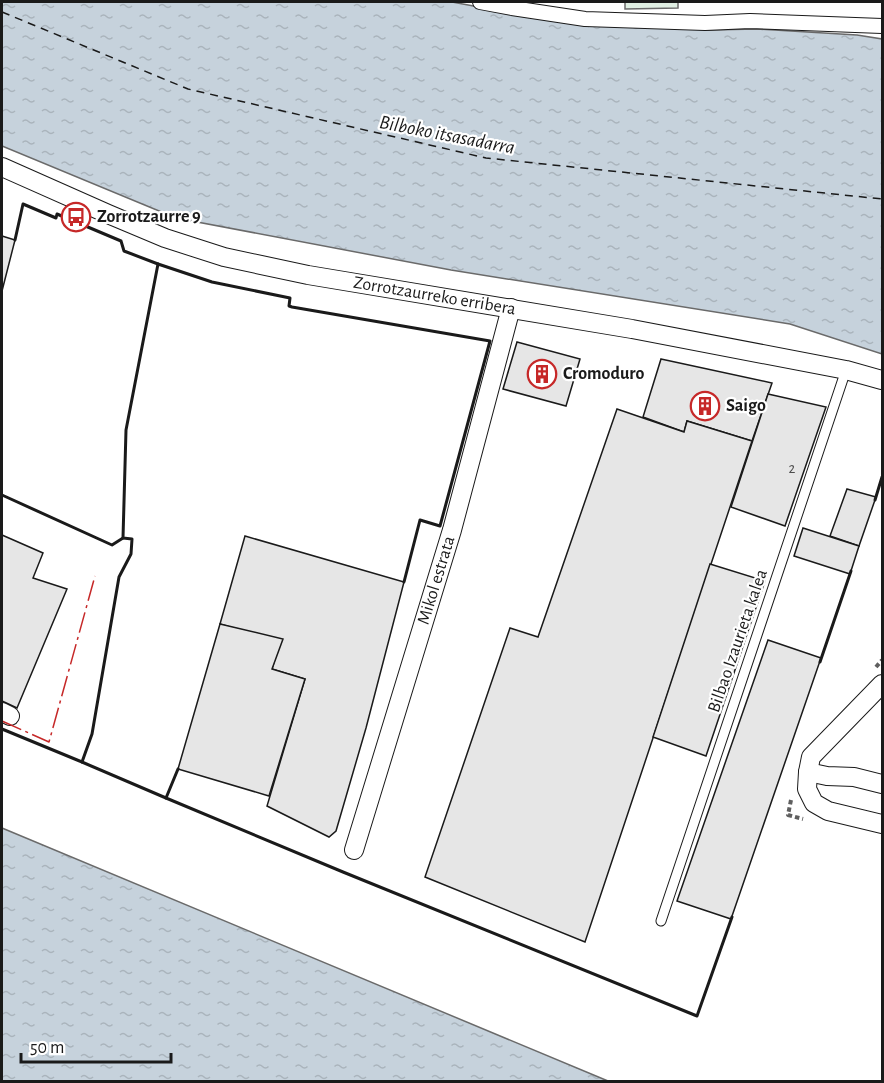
<svg xmlns="http://www.w3.org/2000/svg" width="884" height="1083" viewBox="0 0 884 1083" font-family="'Alegreya Sans',sans-serif">
	<style>
		.green { fill: #e0efe3; stroke: #6a6a6a; stroke-width: 1.5 }
		.water { fill: url(#water-ripples); stroke: #6a6a6a; stroke-width: 1.5 }
		.lines { fill: none; stroke-linecap: round; stroke-linejoin: round }
		.ferry { stroke: #1a1a1a; stroke-width: 1.5; stroke-dasharray: 8 6; stroke-linecap: butt }
		.building { fill: #e6e6e6; stroke: #1a1a1a; stroke-width: 1.5 }
		.service-casing { stroke: #1a1a1a; stroke-width: 11 }
		.pedestrian-casing { stroke: #1a1a1a; stroke-width: 16 }
		.minor-casing { stroke: #1a1a1a; stroke-width: 20 }
		.path { stroke: #5f5f5f; stroke-width: 4; stroke-dasharray: 4.5 3; stroke-linecap: butt }
		.service { stroke: #fff; stroke-width: 9 }
		.pedestrian { stroke: #fff; stroke-width: 14 }
		.minor { stroke: #fff; stroke-width: 18 }
		.wall { stroke: #1a1a1a; stroke-width: 3 }
		.power { stroke: #c62828; stroke-width: 1.5; stroke-dasharray: 21 4.5 3 4.5; stroke-linecap: butt }
		.labels { text-anchor: middle; dominant-baseline: central; stroke-width: 4.5; stroke-linejoin: round; paint-order: stroke }
		.number-label { font-size: 15px; fill: #4d4d4d }
		.poi-label { font-size: 18px; font-weight: bold; fill: #1a1a1a; stroke: #fff; text-anchor: start }
		.street-label { font-size: 18px; fill: #1a1a1a; stroke: #fff }
		.water-label { font-size: 20px; font-style: italic; fill: #1a1a1a; stroke: #fff }
	</style>
	<defs>
		<pattern id="water-ripples" width="26" height="14" patternUnits="userSpaceOnUse" patternTransform="scale(1.5)"><rect width="26" height="14" fill="#c6d2dc"/><path d="M2 4q2-2 4 0t4 0M15 11q2-2 4 0t4 0" fill="none" stroke="#aab4bc"/></pattern>
	</defs>
	<rect width="100%" height="100%" fill="#fff"/>
	<!-- green -->
	<polygon class="green" points="625,2 678,2 678,8 625,9"/>
	<!-- water -->
	<g class="water">
		<polygon points="2,2 452,2 544,19 655,22 709,30 757,29 857,35 882,39 882,354 790,324 451,270 176,218 2,146"/>
		<polygon points="2,828 608,1081 2,1081"/>
	</g>
	<g class="lines">
		<!-- ferry -->
		<polyline class="ferry" points="2,12 188,89 486,158 882,199"/>
	</g>
	<!-- building -->
	<g class="building">
		<polygon points="2,236 15,240 2,291"/>
		<polygon points="517,342 580,359 566,406 503,389"/>
		<polygon points="661,359 772,383 752,441 687,421 684,432 643,417"/>
		<polygon points="768,394 826,407 785,526 731,507"/>
		<polygon points="617,409 684,432 687,421 752,441 585,942 425,877 510,628 538,637"/>
		<polygon points="847,489 876,497 859,546 830,536"/>
		<polygon points="803,528 859,546 850,574 794,556"/>
		<polygon points="2,535 43,553 33,578 67,589 17,708 2,701"/>
		<polygon points="245,536 404,582 366,728 336,831 329,837 267,806 305,679 272,669 280,642 220,624"/>
		<polygon points="710,564 765,581 706,756 653,737"/>
		<polygon points="220,624 283,639 272,669 305,679 269,796 178,769"/>
		<polygon points="768,640 821,658 731,919 677,901"/>
	</g>
	<g class="lines">
		<!-- service casing -->
		<g class="service-casing">
			<polyline id="service" points="661,921 846,370"/>
		</g>
		<!-- pedestrian casing -->
		<g class="pedestrian-casing">
			<polyline id="pedestrian" points="480,2 512,8 585,19 705,23 750,21 882,26"/>
		</g>
		<!-- minor casing -->
		<g class="minor-casing">
			<g id="minor">
				<path id="s1" d="M2 167 108 214 165 238 224 257 308 275 632 329 846 370 882 380"/>
				<polyline points="882,684 811,757 808,772 807,789 814,803 828,811 882,824"/>
				<polyline points="2,712 10,716"/>
				<polyline points="808,772 827,776 854,777 882,784"/>
				<path id="s2" d="M354 850 452 530 511 308"/>
			</g>
		</g>
		<!-- path -->
		<g class="path">
			<polyline points="876,667 882,660"/>
			<polyline points="791,800 788,815 803,819"/>
		</g>
		<!-- service -->
		<use href="#service" class="service"/>
		<!-- pedestrian -->
		<use href="#pedestrian" class="pedestrian"/>
		<!-- minor -->
		<use href="#minor" class="minor"/>
		<!-- wall -->
		<g class="wall">
			<polyline points="15,240 23,204 56,218 57,214 121,241 124,251 158,264"/>
			<polyline points="2,495 112,545 123,538"/>
			<polyline points="875,500 882,477"/>
			<polyline points="820,662 851,571"/>
			<polyline points="2,729 82,762"/>
			<polyline points="178,769 166,798 82,762 92,734 119,577 131,554 132,539 123,538 126,430 158,264 212,282 290,298 289,306 292,307 490,341 440,526 420,520 404,582"/>
			<polyline points="166,798 343,872 697,1016 732,917"/>
		</g>
		<!-- power -->
		<polyline class="power" points="2,721 49,742 95,576"/>
	</g>
	<!-- icons -->
	<defs>
		<g id="bus-ring" transform="scale(1.5)"><circle r="9.5" fill="#fff" stroke="#c62828" stroke-width="1.5"/><path d="M-5-6H5V4H4V6H2V4H-2V6H-4V4H-5ZM-3.5-4V0h7V-4ZM-3.5 1.2v1.5H-2V1.2ZM2 1.2v1.5H3.5V1.2Z" fill="#c62828"/></g>
		<g id="building-ring" transform="scale(1.5)"><circle r="9.5" fill="#fff" stroke="#c62828" stroke-width="1.5"/><path d="M-4-6H4V6H1V3H-1V6H-4ZM-2.5-4.3h1.7v1.8h-1.7ZM.8-4.3h1.7v1.8H.8ZM-2.5-1h1.7V.8h-1.7ZM.8-1h1.7V.8H.8Z" fill="#c62828"/></g>
	</defs>
	<g fill-rule="evenodd">
		<use href="#bus-ring" x="76" y="217"/>
		<use href="#building-ring" x="542" y="374"/>
		<use href="#building-ring" x="705" y="406"/>
	</g>
	<g class="labels">
		<!-- number labels -->
		<g class="number-label">
			<text x="792" y="468">2</text>
		</g>
		<!-- poi labels -->
		<g class="poi-label">
			<text x="97" y="217">Zorrotzaurre 9</text>
			<text x="563" y="374">Cromoduro</text>
			<text x="726" y="406">Saigo</text>
		</g>
		<!-- street labels -->
		<g class="street-label">
			<text stroke="none"><textPath href="#s1" startOffset="454">Zorrotzaurreko erribera</textPath></text>
			<text stroke="none"><textPath href="#s2" startOffset="282">Mikol estrata</textPath></text>
			<text transform="translate(738 641) rotate(-71)">Bilbao Izaurieta kalea</text>
		</g>
		<!-- water labels -->
		<g class="water-label">
			<text transform="translate(447 135) rotate(11)">Bilboko itsasadarra</text>
		</g>
	</g>
	<!-- border -->
	<rect width="884" height="1083" fill="none" stroke="#1a1a1a" stroke-width="6"/>
	<!-- scale -->
	<path d="M21 1053v9h150v-9" fill="none" stroke="#1a1a1a" stroke-width="3"/>
	<text x="30" y="1053" font-size="18" fill="#1a1a1a" stroke="#ffffff" stroke-width="4.5" paint-order="stroke">50 m</text>
</svg>
